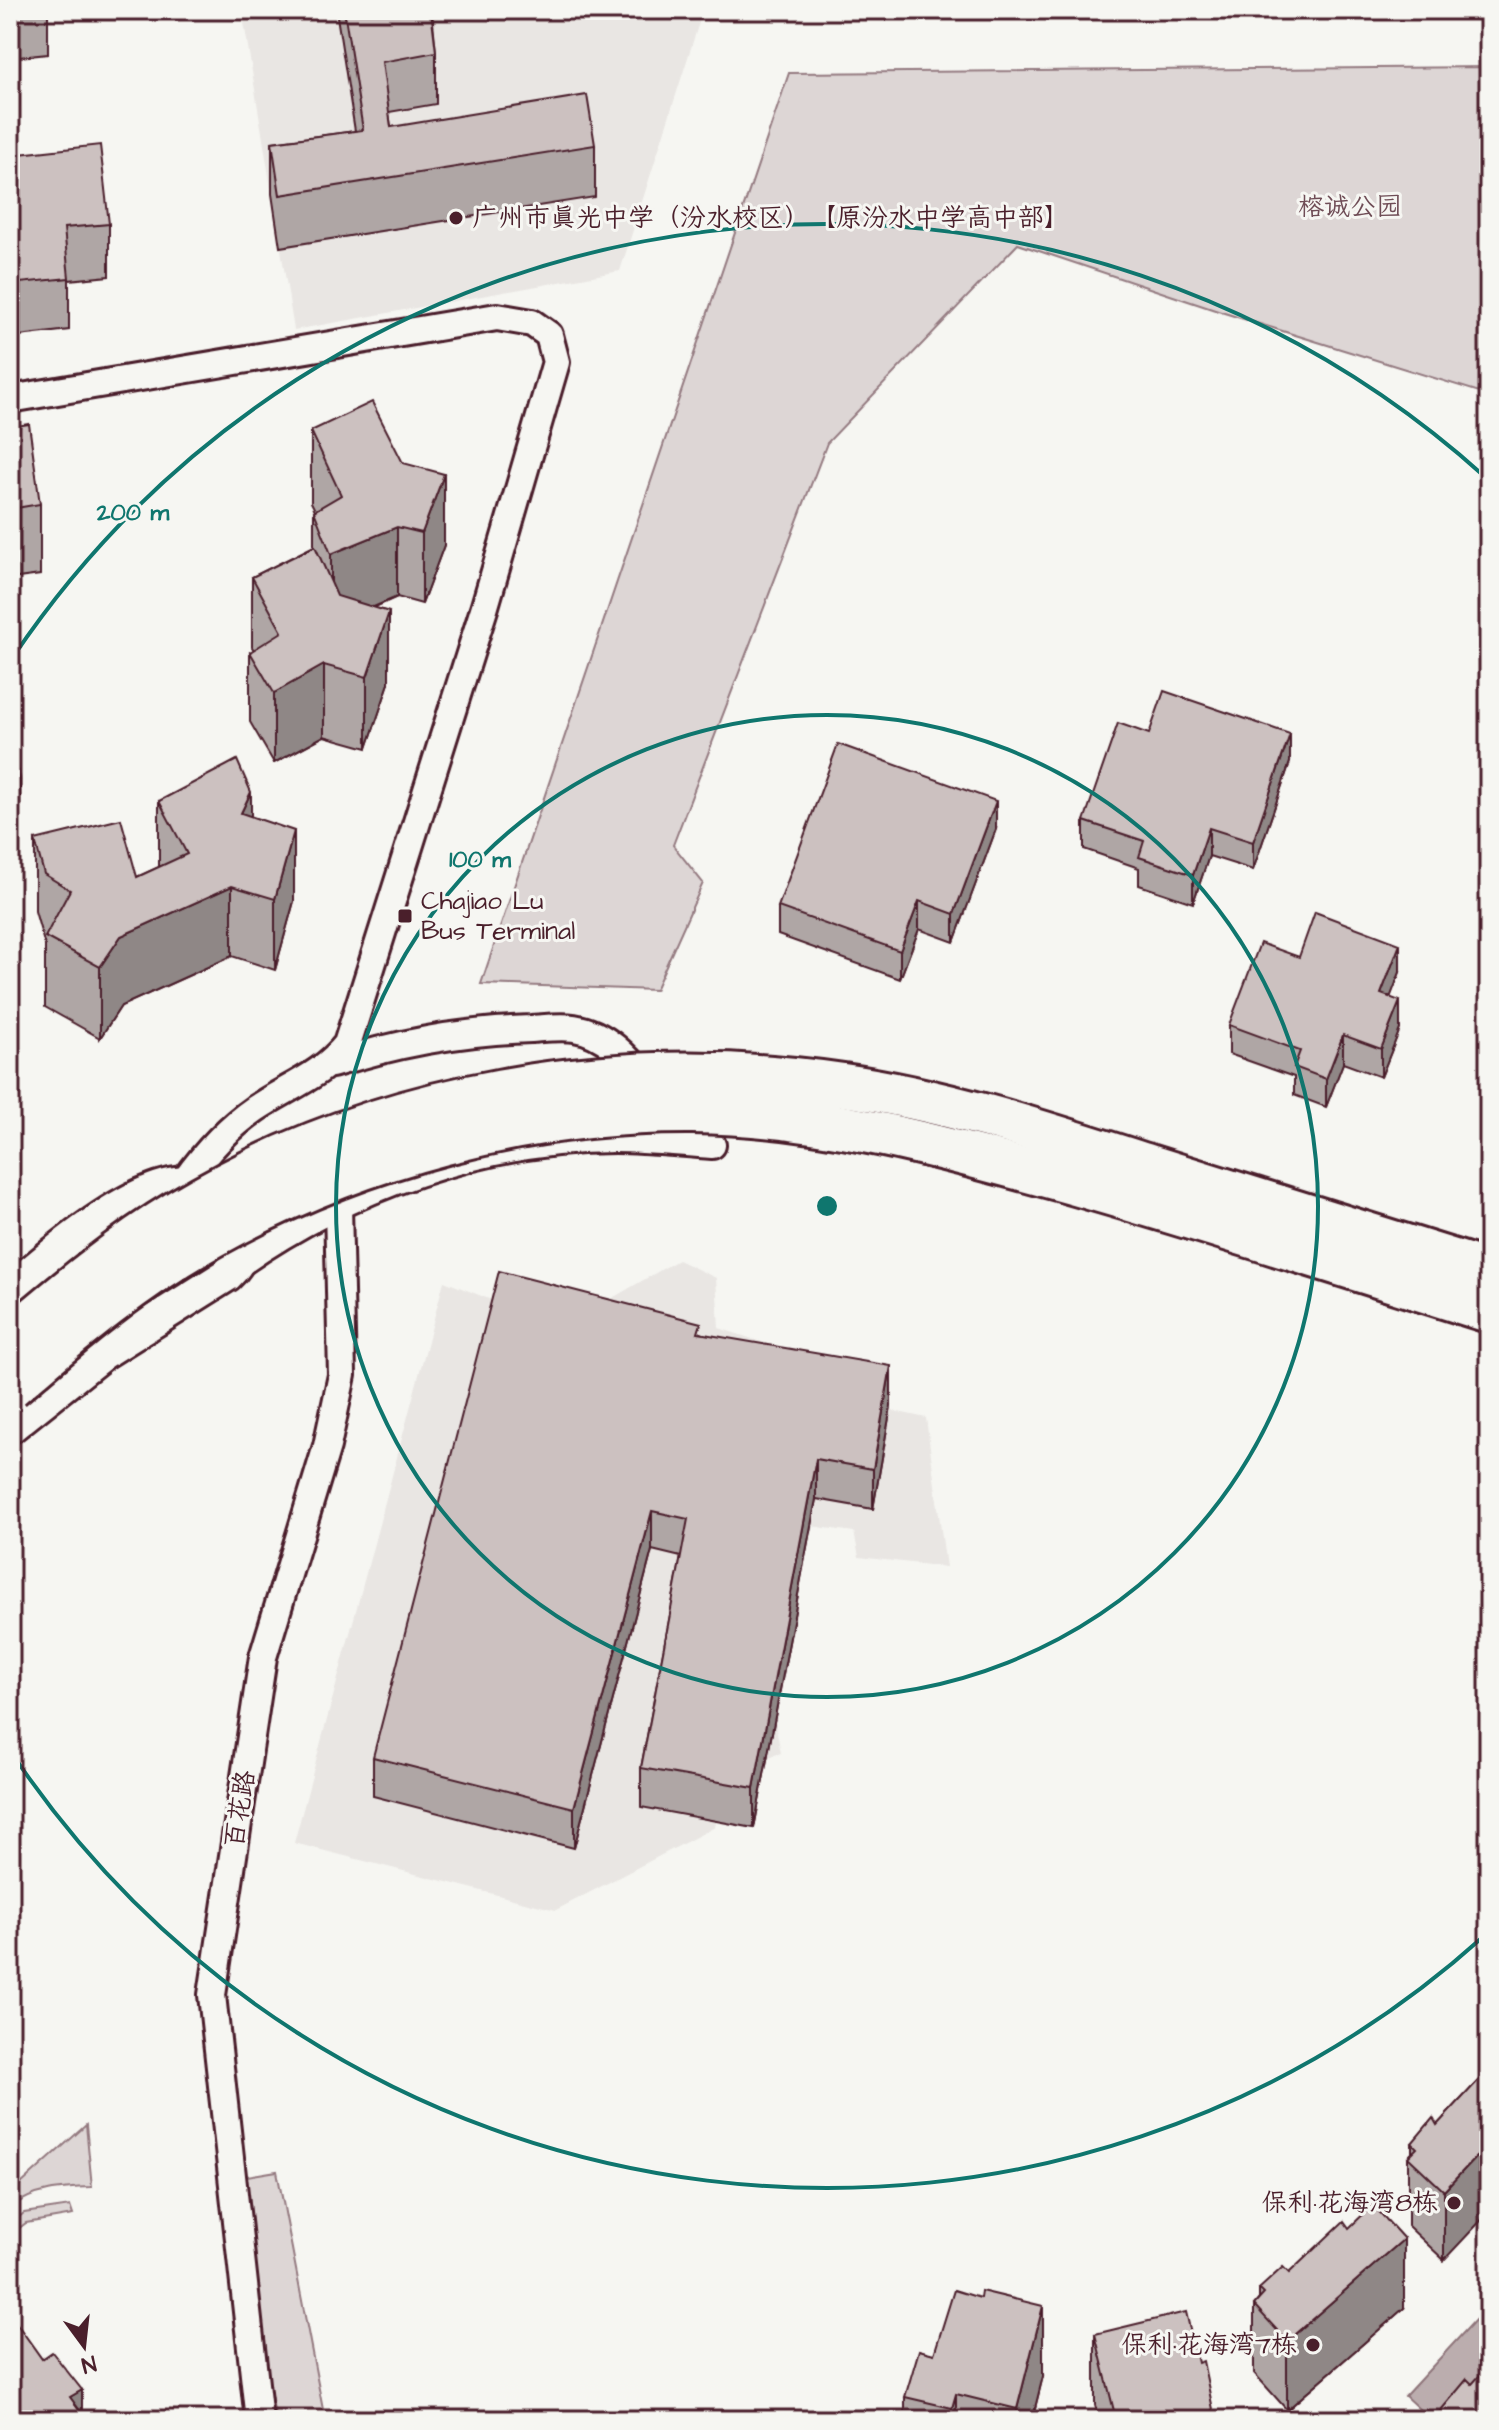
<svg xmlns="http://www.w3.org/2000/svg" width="1499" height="2430" viewBox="0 0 1499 2430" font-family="'Architects Daughter','LXGW WenKai TC',sans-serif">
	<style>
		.built { fill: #e9e6e3 }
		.green { fill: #ddd6d5; stroke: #947a80; stroke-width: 2 }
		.water { fill: #bbadae; stroke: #8e747a; stroke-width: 2 }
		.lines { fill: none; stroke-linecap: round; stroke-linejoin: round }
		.minor-casing { stroke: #4a1f2b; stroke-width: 32 }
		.tertiary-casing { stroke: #4a1f2b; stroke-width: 38 }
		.minor { stroke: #f6f6f2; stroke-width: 26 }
		.tertiary { stroke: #f6f6f2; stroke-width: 32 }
		.primary-bridge-casing { stroke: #4a1f2b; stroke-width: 48; stroke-linecap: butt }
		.primary-bridge { stroke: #f6f6f2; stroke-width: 42 }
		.wall { fill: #afa6a5; stroke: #4a1f2b; stroke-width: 2 }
		.shaded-wall { fill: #8f8786; stroke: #4a1f2b; stroke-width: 2 }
		.building { fill: #ccc1c0; stroke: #4a1f2b; stroke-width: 2 }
		.ring { fill: none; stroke: #0f766e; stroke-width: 4 }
		.poi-dot { fill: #4a1f2b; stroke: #f6f6f2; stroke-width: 3 }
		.labels { text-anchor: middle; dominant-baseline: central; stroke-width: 6; stroke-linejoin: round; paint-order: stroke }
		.park-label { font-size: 26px; fill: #6f4d56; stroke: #f6f6f2 }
		.poi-label { font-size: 26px; fill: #4a1f2b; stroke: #f6f6f2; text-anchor: start }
		.street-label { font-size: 26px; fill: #4a1f2b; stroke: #f6f6f2 }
		.centre { fill: #0f766e; stroke: #f6f6f2; stroke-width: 4 }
		.ring-label { font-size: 24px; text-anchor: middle; font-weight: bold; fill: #0f766e; stroke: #f6f6f2; stroke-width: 6; stroke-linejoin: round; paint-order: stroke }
	</style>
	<rect width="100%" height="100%" fill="#f6f6f2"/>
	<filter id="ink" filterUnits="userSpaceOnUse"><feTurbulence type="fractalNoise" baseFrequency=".0125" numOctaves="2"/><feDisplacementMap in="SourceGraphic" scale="16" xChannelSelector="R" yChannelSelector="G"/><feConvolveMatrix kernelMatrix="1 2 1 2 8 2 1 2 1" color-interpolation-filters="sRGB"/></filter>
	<g filter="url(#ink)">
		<!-- built -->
		<g class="built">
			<polygon points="242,10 703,10 620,271 294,330"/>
			<polygon points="678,1260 716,1278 719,1328 823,1362 829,1397 926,1418 946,1567 859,1557 854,1532 768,1520 760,1647 781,1753 728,1770 715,1827 556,1910 294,1843 444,1281 494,1301 609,1300"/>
		</g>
		<!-- green -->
		<g class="green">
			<polygon points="1489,67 1489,395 1221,312 1018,244 827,443 673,845 703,883 655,990 481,984 789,73"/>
			<path d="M86 2125 92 2187C63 2188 34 2189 10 2208V2194Z"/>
			<polygon points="277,2171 325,2420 276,2420 229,2179"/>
			<polygon points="70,2206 73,2215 26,2223 10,2235 10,2224 24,2213"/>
		</g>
		<!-- water -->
		<polygon class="water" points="1489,2305 1489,2376 1449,2420 1431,2420 1405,2396"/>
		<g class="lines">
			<!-- minor casing -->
			<g class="minor-casing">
				<g id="minor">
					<path d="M10 399 497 317 532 323 549 335 556 362 485 606 347 1044C322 1076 287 1087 255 1109 226 1129 205 1153 185 1181"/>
					<path d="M332 1064C397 1043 462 1031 531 1029 545 1028 561 1026 574 1028 606 1033 628 1058 647 1081"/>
					<path d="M240 1263C347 1188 483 1139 615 1139 648 1139 680 1143 712 1145"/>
					<polyline points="259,2420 212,1995 263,1657 327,1446 342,1375 338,1207"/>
				</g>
			</g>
			<!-- tertiary casing -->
			<g class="tertiary-casing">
				<path id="tertiary" d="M10 1290C54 1254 204 1113 237 1226 244 1248 244 1259 227 1275L103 1353 10 1427"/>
			</g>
			<!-- minor -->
			<use href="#minor" class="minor"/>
			<!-- tertiary -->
			<use href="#tertiary" class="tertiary"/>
			<!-- primary-bridge casing -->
			<g class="primary-bridge-casing">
				<g id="primary-bridge">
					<path d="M10 1339C64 1293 119 1247 180 1210 376 1091 619 1052 843 1085 947 1100 1049 1134 1149 1166 1262 1201 1376 1237 1489 1272"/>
					<path d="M10 1387C73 1332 140 1276 213 1236 359 1155 525 1111 692 1112 819 1113 943 1147 1065 1181 1207 1221 1348 1267 1489 1311"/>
				</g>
			</g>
			<!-- primary-bridge -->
			<use href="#primary-bridge" class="primary-bridge"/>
		</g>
		<!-- wall -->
		<g class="wall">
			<polygon points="10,10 48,10 48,54 19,57 19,106 10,107"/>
			<polygon points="336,10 437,10 432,12 436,52 436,104 389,112 391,127 595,145 595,197 280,247 272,194 272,142 355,131"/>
			<polygon points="10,155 109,224 109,276 69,280 69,330 10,337"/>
			<polygon points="10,427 40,504 40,575 10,579"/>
			<polygon points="311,431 444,545 422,604 397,597 373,608 389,683 367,748 324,736 274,763 250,722 250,652 254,650 252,647 252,577 314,546 314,511 315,510 311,502"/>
			<polygon points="1489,652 1489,686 1485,685 1485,663"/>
			<polygon points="10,724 20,780 20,850 10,852"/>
			<polygon points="1149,734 1290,762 1253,870 1209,856 1193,903 1139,885 1139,868 1084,849 1084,821"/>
			<polygon points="159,801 251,817 294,901 275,970 232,956 121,1006 100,1038 45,1007 45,946 35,911 35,840 137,877 159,867"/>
			<polygon points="996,829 954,942 919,929 900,979 778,935 778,907"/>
			<polygon points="1299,957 1400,972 1390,997 1400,1029 1381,1077 1343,1063 1326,1107 1294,1095 1294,1077 1229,1054 1229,1025"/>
			<polygon points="701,1333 891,1406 873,1509 816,1499 754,1828 641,1807 641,1768 681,1557 652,1550 574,1848 373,1796 373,1757"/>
			<polygon points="1489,2069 1444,2260 1408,2226 1408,2157 1412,2153 1412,2143 1437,2125"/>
			<polygon points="1289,2273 1404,2308 1287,2410 1254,2373 1254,2305 1259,2299 1259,2289"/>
			<polygon points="1095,2334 1198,2363 1215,2420 1097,2420 1098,2416 1095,2405"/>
			<polygon points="1043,2376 1032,2420 905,2420 905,2397"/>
		</g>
		<!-- shaded-wall -->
		<g class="shaded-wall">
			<polygon points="444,474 444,545 422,604 422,533"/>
			<polygon points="397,527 397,597 331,625 331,554"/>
			<polygon points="389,612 389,683 367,748 367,677"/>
			<polygon points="324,665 324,736 274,763 274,693"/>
			<polygon points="1290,734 1290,762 1253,870 1253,842"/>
			<polygon points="251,792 251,863 241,813"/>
			<polygon points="996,801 996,829 954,942 954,914"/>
			<polygon points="1209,828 1209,856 1193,903 1193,875"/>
			<polygon points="294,831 294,901 275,970 275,899"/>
			<polygon points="232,886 232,956 121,1006 100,1038 100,967 121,936"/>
			<polygon points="919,901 919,929 900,979 900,951"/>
			<polygon points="1400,944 1400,972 1381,1022 1381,994"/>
			<polygon points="1400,1001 1400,1029 1381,1077 1381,1049"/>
			<polygon points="1343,1035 1343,1063 1326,1107 1326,1079"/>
			<polygon points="891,1366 891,1406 873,1509 873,1469"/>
			<polygon points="816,1459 816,1499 754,1828 754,1788"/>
			<polygon points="652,1511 652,1550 574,1848 574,1808"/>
			<polygon points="1489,2143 1489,2212 1444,2260 1444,2191"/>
			<polygon points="1404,2239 1404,2308 1287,2410 1287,2341"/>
			<polygon points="1043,2306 1043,2376 1032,2420 1017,2420 1017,2409"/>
			<polygon points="82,2390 82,2418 70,2397"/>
			<polygon points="956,2394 956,2420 952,2420 952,2408"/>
		</g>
		<!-- building -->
		<g class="building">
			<polygon points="10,10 16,10 19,54 10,55"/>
			<polygon points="344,10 431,10 436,52 382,62 391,127 587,95 595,145 280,195 272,142 363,130"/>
			<polygon points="100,145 109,224 64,228 69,278 10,284 10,155"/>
			<polygon points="372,402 403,463 444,474 422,533 397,527 331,554 314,511 341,495 311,431"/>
			<polygon points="29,424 40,504 10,509 10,427"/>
			<polygon points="315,546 337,596 389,612 367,677 324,665 274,693 250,652 282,632 252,577"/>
			<polygon points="1489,652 1489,664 1485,663"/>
			<polygon points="1164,691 1290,734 1253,842 1209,828 1193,875 1139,857 1144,841 1084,821 1118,723 1149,734"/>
			<polygon points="10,724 20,780 10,782"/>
			<polygon points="838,744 996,801 954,914 919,901 900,951 778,907"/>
			<polygon points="237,760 251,792 241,813 294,831 275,899 232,886 121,936 100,967 45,937 70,890 44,874 35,840 121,819 137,877 187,854 159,801"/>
			<polygon points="1315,912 1400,944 1381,994 1400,1001 1381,1049 1343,1035 1326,1079 1294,1067 1300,1051 1229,1025 1260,943 1299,957"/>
			<polygon points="499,1271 701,1323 698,1333 891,1366 873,1469 816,1459 754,1788 641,1768 688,1519 652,1511 574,1808 373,1757"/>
			<polygon points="1489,2069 1489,2143 1444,2191 1408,2157 1417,2148 1412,2143 1433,2118 1437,2125"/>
			<polygon points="1373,2205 1404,2239 1287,2341 1254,2305 1264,2294 1259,2289 1283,2267 1289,2273 1344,2221 1349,2228"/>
			<polygon points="954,2290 980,2298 981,2291 1043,2306 1017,2409 956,2394 952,2408 905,2397 919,2350 934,2354"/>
			<polygon points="1186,2312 1198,2363 1203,2361 1215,2419 1098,2420 1097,2417 1114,2411 1095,2334"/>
			<polygon points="10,2314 42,2359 52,2352 82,2390 70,2397 87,2420 10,2420"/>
			<polygon points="1489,2365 1489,2420 1440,2420 1436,2416 1467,2379 1472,2384"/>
		</g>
	</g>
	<!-- distance rings -->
	<g class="ring">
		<circle cx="827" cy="1206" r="491"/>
		<path d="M1484 1936A982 982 0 0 1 13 1755M13 657A982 982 0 0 1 1484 476"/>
	</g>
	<!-- markers -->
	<g class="poi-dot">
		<circle cx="456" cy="218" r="8"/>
		<rect x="397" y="908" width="16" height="16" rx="4"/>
		<circle cx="1454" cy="2203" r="8"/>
		<circle cx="1313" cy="2345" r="8"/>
	</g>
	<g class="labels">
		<!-- park labels -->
		<g class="park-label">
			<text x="1350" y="207">榕诚公园</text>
		</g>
		<!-- poi labels -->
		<g class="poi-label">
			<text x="472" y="218">广州市真光中学（汾水校区）【原汾水中学高中部】</text>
			<text x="421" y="901">Chajiao Lu<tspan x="421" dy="30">Bus Terminal</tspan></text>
			<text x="1438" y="2203" text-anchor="end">保利·花海湾8栋</text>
			<text x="1297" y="2345" text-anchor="end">保利·花海湾7栋</text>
		</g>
		<!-- street labels -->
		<g class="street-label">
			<text transform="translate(240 1809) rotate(-81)">百花路</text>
		</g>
	</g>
	<circle cx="827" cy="1206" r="12" class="centre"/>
	<g class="ring-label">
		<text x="133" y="520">200 m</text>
		<text x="480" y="867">100 m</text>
	</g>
	<!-- margin -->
	<rect width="1499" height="2430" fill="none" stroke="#f6f6f2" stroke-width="40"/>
	<rect x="20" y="20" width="1459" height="2390" fill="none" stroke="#4a1f2b" stroke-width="3" filter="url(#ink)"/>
	<!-- north arrow -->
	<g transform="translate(84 2346) rotate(165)" stroke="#f6f6f2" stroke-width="6" paint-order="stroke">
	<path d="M0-6L14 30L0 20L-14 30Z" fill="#4a1f2b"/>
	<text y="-12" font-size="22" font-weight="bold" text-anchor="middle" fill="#4a1f2b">N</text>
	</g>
</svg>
